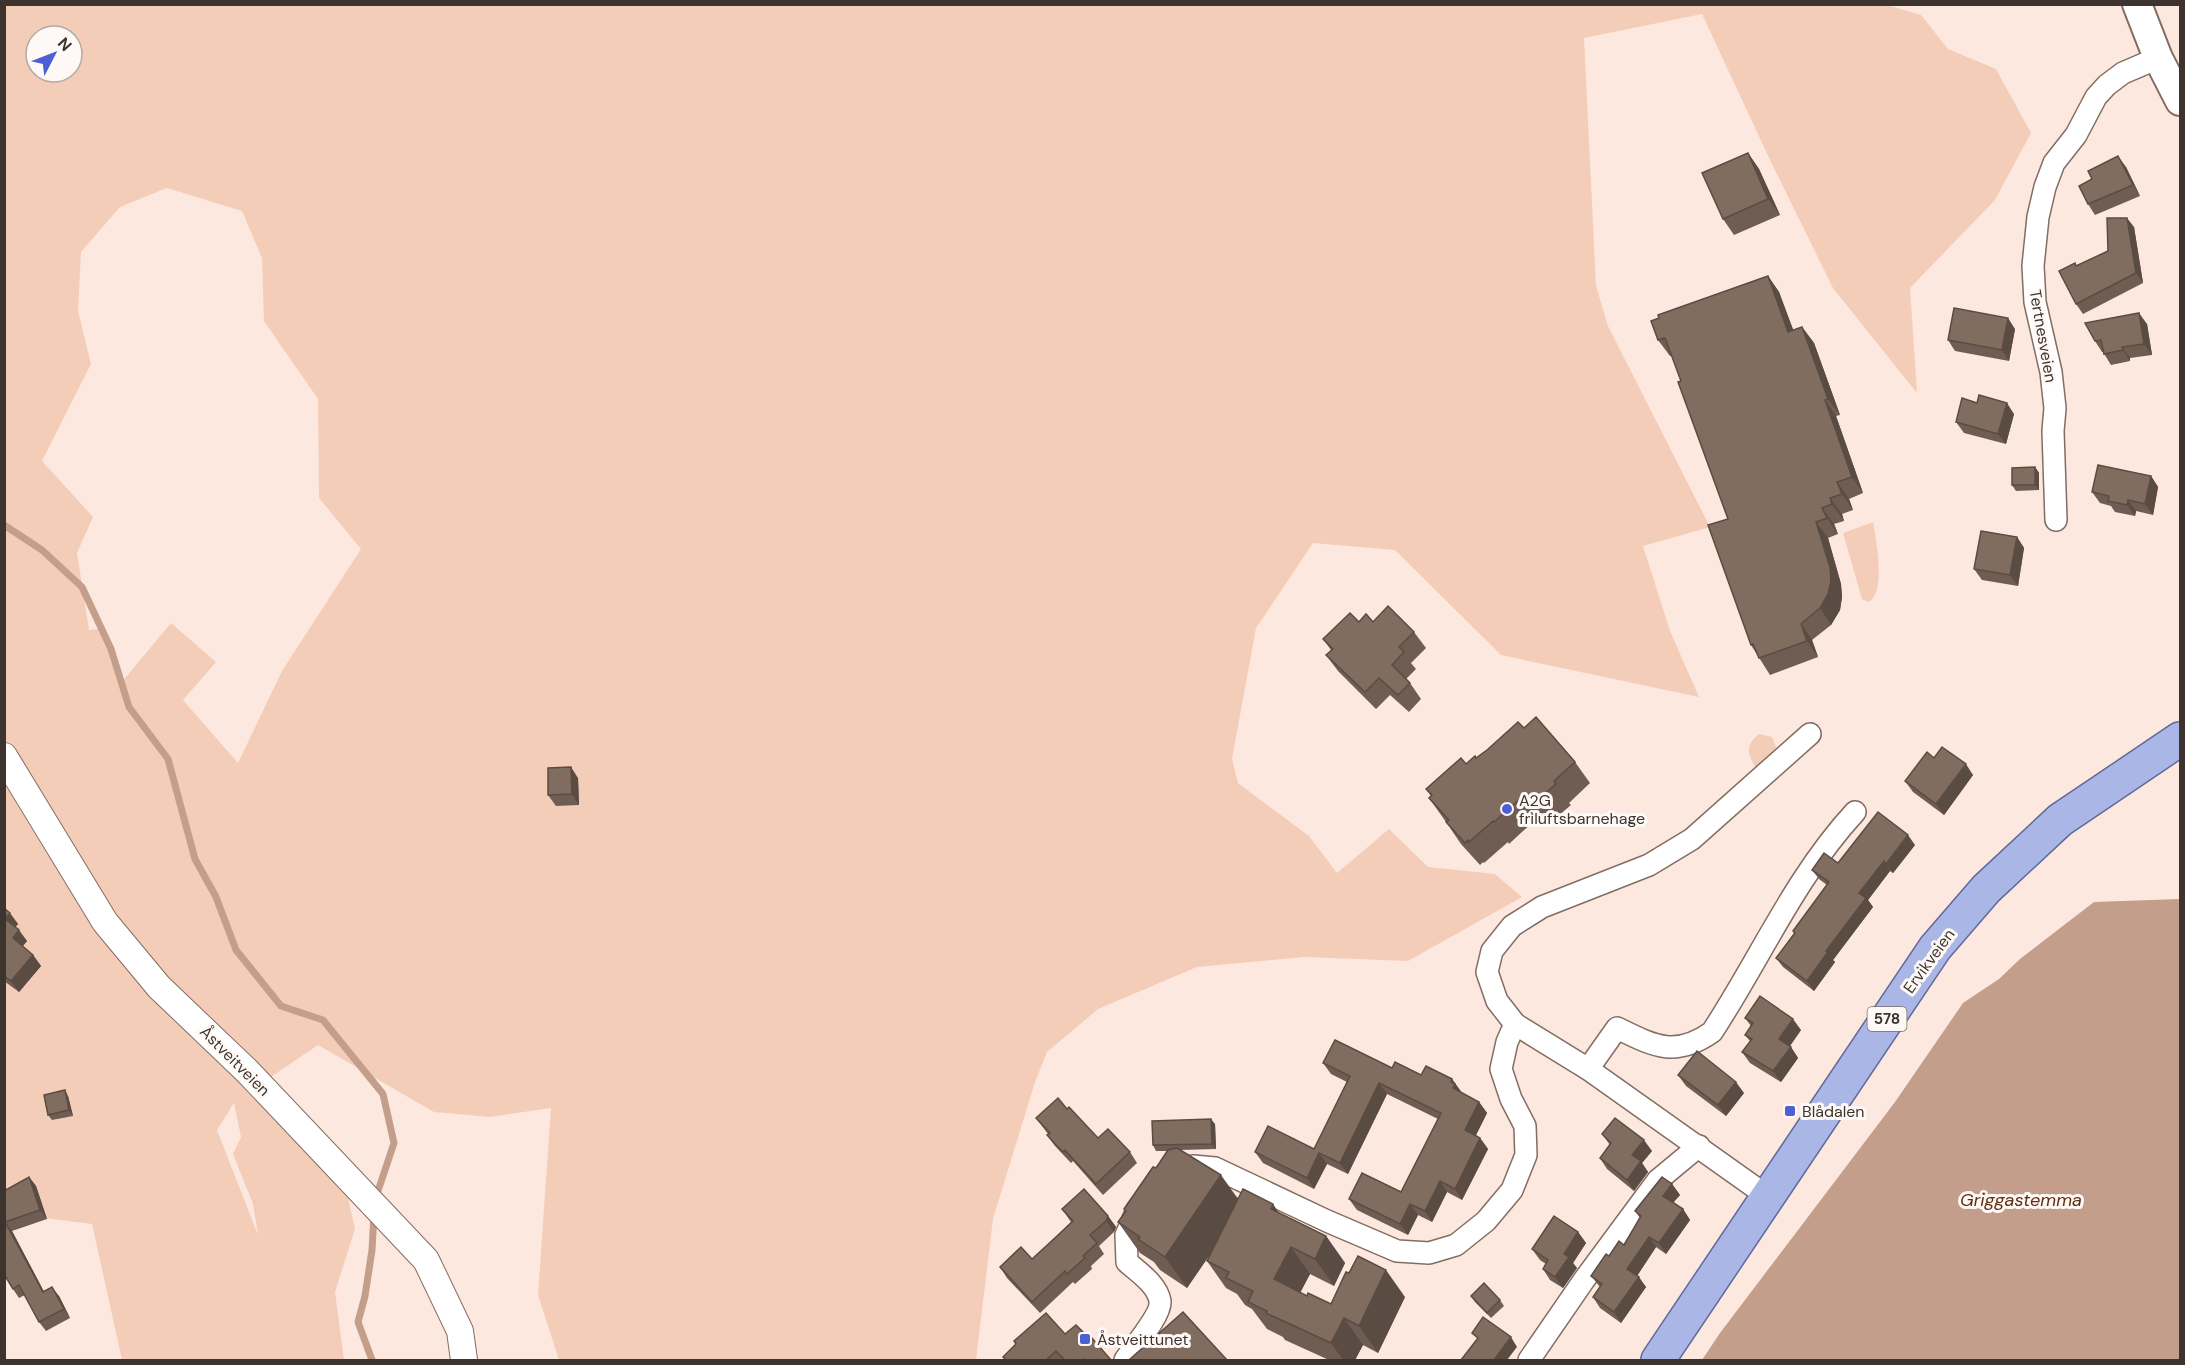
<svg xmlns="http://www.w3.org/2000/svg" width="2185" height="1365" viewBox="0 0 2185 1365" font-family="'DM Sans',sans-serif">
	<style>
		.green { fill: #f4cdb8; fill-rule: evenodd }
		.water { fill: #c39e8a }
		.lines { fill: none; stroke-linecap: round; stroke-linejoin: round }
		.stream { stroke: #c39e8a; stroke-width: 7 }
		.minor-casing { stroke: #836d62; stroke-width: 24 }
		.tertiary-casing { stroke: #836d62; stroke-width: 28 }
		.secondary-casing { stroke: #836d62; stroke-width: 32 }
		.primary-casing { stroke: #5f699a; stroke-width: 36 }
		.minor { stroke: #fff; stroke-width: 21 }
		.tertiary { stroke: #fff; stroke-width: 26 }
		.secondary { stroke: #fff; stroke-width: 28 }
		.primary { stroke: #aab6e5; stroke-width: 33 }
		.wall { fill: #6f5d53 }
		.shaded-wall { fill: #5a4c43 }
		.building { fill: #816c60; stroke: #5a4c43; stroke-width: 1.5 }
		.poi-dot { fill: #4c60d4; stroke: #fef9f6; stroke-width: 2 }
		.labels { text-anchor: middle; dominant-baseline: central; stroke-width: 6; stroke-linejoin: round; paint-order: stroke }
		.shield { fill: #fef9f6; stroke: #786f6b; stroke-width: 1.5 }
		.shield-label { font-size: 15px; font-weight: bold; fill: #3e342f }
		.street-label { font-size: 16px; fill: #3e342f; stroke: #fef9f6 }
		.poi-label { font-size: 16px; fill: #3e342f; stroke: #fef9f6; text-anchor: start }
		.water-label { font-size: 18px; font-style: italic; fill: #5f2e0f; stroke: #fef9f6 }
	</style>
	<rect width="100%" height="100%" fill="#fce8de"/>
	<!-- green -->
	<g class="green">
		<path d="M1884 4 1921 15 1948 49 1996 69 2031 133 1995 200 1910 288 1917 393 1833 288 1770 160 1702 14 1584 38 1596 286 1608 326 1710 527 1643 546 1670 631 1699 697 1501 655 1395 550 1313 543 1256 628 1232 759 1238 783 1309 836 1337 873 1389 829 1428 867 1495 874 1522 897 1408 961 1305 957 1197 967 1098 1009 1047 1052 1035 1082 993 1219 976 1360H559L538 1295 551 1108 490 1117 434 1112 318 1045 259 1085 344 1180 355 1229 335 1292 344 1360H122L92 1224 5 1213V5ZM36 36H72V72H36ZM167 188 242 211 262 258 264 321 318 399 319 498 361 549 282 671 238 763 183 700 216 662 171 623 121 683 100 629 89 630 77 553 93 517 42 461 91 364 78 311 81 252 120 207ZM234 1103 241 1137 233 1154 253 1204 258 1235 217 1130Z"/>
		<path d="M1873 522C1876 539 1887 595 1868 602L1862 599 1843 533Z"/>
		<path d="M1759 734 1772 737 1777 749 1759 768H1756C1747 754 1745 745 1759 734Z"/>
	</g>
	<!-- water -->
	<polygon class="water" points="2180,899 2180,1360 1702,1360 1720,1333 1895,1102 1963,1003 1999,979 2020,959 2094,902"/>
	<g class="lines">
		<!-- stream -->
		<g class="stream">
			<polyline points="4,525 42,550 82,587 111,649 129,707 168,759 195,859 216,897 236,950 281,1006 323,1020 383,1094 394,1143 375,1200"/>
			<polyline points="372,1360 358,1322 365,1296 372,1250 374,1214"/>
		</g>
		<!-- minor casing -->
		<g class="minor-casing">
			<g id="minor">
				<polyline points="2056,520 2053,431 2055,408 2051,372 2035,302 2033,266 2038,217 2045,187 2054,163 2076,135 2096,97 2107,85 2123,73 2158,58"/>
				<path d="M1588 1069 1617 1028C1654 1046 1675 1058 1712 1032 1760 959 1795 877 1855 812"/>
				<polyline points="1183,1170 1193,1166 1215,1168 1327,1221 1397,1251 1429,1253 1456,1245 1486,1221 1512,1190 1526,1155 1525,1126 1511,1099 1501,1069 1507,1042 1515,1024"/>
				<polyline points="1767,1196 1588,1069 1515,1024 1497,1001 1487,972 1492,951 1512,926 1542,907 1649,865 1692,839 1810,734"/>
				<path d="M1125 1360C1133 1348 1162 1314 1160 1301 1157 1284 1138 1272 1127 1262L1126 1235 1137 1210"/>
				<polyline points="1529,1360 1584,1280 1658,1180 1699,1146"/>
			</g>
		</g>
		<!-- tertiary casing -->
		<g class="tertiary-casing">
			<polyline id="tertiary" points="4,756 105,922 159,987 247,1071 426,1260 460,1331 464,1360"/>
		</g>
		<!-- secondary casing -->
		<g class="secondary-casing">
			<polyline id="secondary" points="2137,4 2158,58 2180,101"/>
		</g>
		<!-- primary casing -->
		<g class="primary-casing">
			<polyline id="primary" points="1658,1360 1935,948 1986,889 2060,820 2180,739"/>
		</g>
		<!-- minor -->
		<use href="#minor" class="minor"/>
		<!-- tertiary -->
		<use href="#tertiary" class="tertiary"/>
		<!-- secondary -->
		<use href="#secondary" class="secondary"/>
		<!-- primary -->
		<use href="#primary" class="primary"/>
	</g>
	<!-- wall -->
	<g class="wall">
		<polygon points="1748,153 1759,169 1780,215 1734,235 1723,219"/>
		<polygon points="2126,167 2140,196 2095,215 2088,204"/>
		<polygon points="2134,227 2143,283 2083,314 2076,304 2077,266 2108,251"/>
		<polygon points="1768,276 1779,292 1793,330 1802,327 1814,343 1840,415 1836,416 1863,493 1849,499 1853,510 1842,514 1844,521 1834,524 1838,534 1828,538 1841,584 1842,597 1840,610 1831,625 1812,640 1818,657 1770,675 1751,645 1728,519 1672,356 1670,356 1658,340"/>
		<polygon points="2147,324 2152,355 2130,358 2130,361 2111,365 2103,352 2102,352 2095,341"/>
		<polygon points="2015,329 2009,361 1955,351 1948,340"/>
		<polygon points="2014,414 2006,444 1964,433 1956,422"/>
		<polygon points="2035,467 2039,473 2039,490 2016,491 2012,485"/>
		<polygon points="2151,476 2158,487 2153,515 2136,511 2135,516 2115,512 2111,506 2100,503 2092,492"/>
		<polygon points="2017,537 2024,548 2018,586 1982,580 1974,569"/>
		<polygon points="1359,622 1373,622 1414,632 1426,648 1411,663 1416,669 1406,679 1410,683 1421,699 1409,712 1390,695 1376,709 1338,671 1326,655 1331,650 1323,639"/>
		<polygon points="1524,728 1575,762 1590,783 1569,803 1571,805 1558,816 1557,814 1547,823 1543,819 1538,824 1535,820 1509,844 1508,842 1484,863 1483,862 1480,865 1461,844 1446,822 1429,798 1431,796 1426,789"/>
		<polygon points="1934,758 1973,775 1944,815 1913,792 1905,781"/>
		<polygon points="578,778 579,805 556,806 548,795"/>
		<polygon points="1915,845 1893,873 1890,871 1868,900 1873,907 1833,960 1835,962 1814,991 1783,967 1776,958 1794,933 1793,931 1827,885 1819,879 1812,870"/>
		<polygon points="4,908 18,924 15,927 27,941 23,946 33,955 41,966 19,992 4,981"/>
		<polygon points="1745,1018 1801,1030 1790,1046 1798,1058 1781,1082 1750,1063 1742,1052 1750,1041 1745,1035 1751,1026"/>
		<polygon points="1323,1063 1392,1068 1421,1075 1452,1079 1461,1092 1479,1102 1487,1113 1476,1135 1480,1138 1488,1149 1462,1200 1447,1192 1432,1222 1418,1215 1408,1235 1357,1210 1349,1199 1401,1192 1438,1119 1387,1094 1348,1174 1327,1164 1314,1189 1263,1163 1255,1152 1314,1149 1347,1082 1331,1074"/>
		<polygon points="1678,1075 1744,1093 1726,1116 1686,1086"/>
		<polygon points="68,1096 73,1116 52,1120 48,1115"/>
		<polygon points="1067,1109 1098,1138 1130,1152 1137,1163 1103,1195 1073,1161 1071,1163 1055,1146 1047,1135 1048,1134 1036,1118"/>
		<polygon points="1215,1124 1216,1149 1180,1150 1238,1198 1278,1212 1326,1236 1345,1263 1334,1286 1310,1274 1300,1293 1307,1296 1331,1304 1405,1297 1378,1353 1363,1345 1355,1360 1329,1360 1285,1340 1283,1337 1267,1329 1252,1309 1245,1305 1237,1294 1226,1288 1207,1261 1211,1253 1187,1288 1160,1270 1154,1262 1140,1253 1118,1222 1125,1212 1124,1209 1156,1168 1168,1151 1156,1151 1153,1145"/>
		<polygon points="1602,1134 1652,1151 1642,1163 1648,1172 1634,1191 1607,1169 1600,1158 1610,1145"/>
		<polygon points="29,1177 36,1186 47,1219 12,1231 44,1292 59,1296 70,1318 46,1331 39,1322 25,1295 19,1298 13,1289 4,1273 4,1191"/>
		<polygon points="1672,1184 1680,1195 1673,1203 1683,1209 1690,1220 1666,1254 1656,1247 1637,1276 1646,1287 1621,1323 1600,1308 1593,1297 1600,1287 1591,1276 1609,1256 1624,1245 1640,1218 1635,1211"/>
		<polygon points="1062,1209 1108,1216 1116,1227 1114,1232 1099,1246 1104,1254 1091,1266 1092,1269 1075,1284 1073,1282 1040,1313 1007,1278 1000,1267 1032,1259 1071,1222"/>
		<polygon points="1578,1232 1586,1243 1573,1263 1577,1268 1563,1288 1550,1280 1543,1269 1546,1264 1540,1260 1532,1249"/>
		<polygon points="1471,1296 1500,1300 1504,1306 1491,1318 1475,1302"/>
		<polygon points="1065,1334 1089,1338 1111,1360 1005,1360 1003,1357"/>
	</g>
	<!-- shaded-wall -->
	<g class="shaded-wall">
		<polygon points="1748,153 1759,169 1780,215 1768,199"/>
		<polygon points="2118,156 2126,167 2140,196 2133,185"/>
		<polygon points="2127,218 2134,227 2143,283 2136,273"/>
		<polygon points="1768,276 1779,292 1800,348 1788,332"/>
		<polygon points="2139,313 2147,324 2152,355 2144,344"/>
		<polygon points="2008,318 2015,329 2009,361 2002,350"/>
		<polygon points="1802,327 1814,343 1840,415 1828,399"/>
		<polygon points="2122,347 2130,358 2130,361 2123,350"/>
		<polygon points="1825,400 1836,416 1863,493 1852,477"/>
		<polygon points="2007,403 2014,414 2006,444 1998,434"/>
		<polygon points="2035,467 2039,473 2039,490 2035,485"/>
		<polygon points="2151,476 2158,487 2153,515 2145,504"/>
		<polygon points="1837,482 1849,499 1853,510 1842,494"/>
		<polygon points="1830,498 1842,514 1844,521 1832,504"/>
		<polygon points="2128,500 2136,511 2135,516 2127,505"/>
		<polygon points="1822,508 1834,524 1838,534 1827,518"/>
		<polygon points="1816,522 1828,538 1841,584 1842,597 1840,610 1831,625 1820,608"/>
		<polygon points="2017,537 2024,548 2018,586 2010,575"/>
		<polygon points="1801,624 1812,640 1818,657 1807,641"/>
		<polygon points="1966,764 1973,775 1944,815 1936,804"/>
		<polygon points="571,767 578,778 579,805 572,794"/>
		<polygon points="1908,835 1915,845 1893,873 1886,864"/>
		<polygon points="1884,861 1890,871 1868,900 1873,907 1833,960 1835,962 1814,991 1807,981 1859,893"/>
		<polygon points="10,913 18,924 13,930 5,919"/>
		<polygon points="19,930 27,941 20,949 13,938"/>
		<polygon points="33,955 41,966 19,992 11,981"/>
		<polygon points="1793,1019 1801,1030 1787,1050 1779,1039"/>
		<polygon points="1791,1047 1798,1058 1781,1082 1773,1071"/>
		<polygon points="1452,1079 1460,1090 1463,1095 1453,1088 1451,1082"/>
		<polygon points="1736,1082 1744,1093 1726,1116 1718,1105"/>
		<polygon points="1379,1083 1387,1094 1348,1174 1340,1163"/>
		<polygon points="65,1090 68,1096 73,1116 69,1110"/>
		<polygon points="1479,1102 1487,1113 1473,1141 1465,1130"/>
		<polygon points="1211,1119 1215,1124 1216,1149 1212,1144"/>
		<polygon points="1480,1138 1488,1149 1462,1200 1455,1189"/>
		<polygon points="1644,1140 1652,1151 1642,1163 1648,1172 1634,1191 1627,1180 1632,1155"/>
		<polygon points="1319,1153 1327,1164 1314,1189 1307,1178"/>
		<polygon points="1221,1175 1243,1206 1187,1288 1165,1257"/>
		<polygon points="29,1177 36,1186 47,1219 40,1210"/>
		<polygon points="1440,1181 1447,1192 1432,1222 1425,1211"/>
		<polygon points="1672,1184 1680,1195 1670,1206 1663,1196"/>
		<polygon points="1273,1204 1292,1232 1271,1209"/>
		<polygon points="1410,1204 1418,1215 1408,1235 1400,1224"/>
		<polygon points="1683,1209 1690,1220 1666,1254 1659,1243"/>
		<polygon points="1108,1216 1116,1227 1114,1232 1106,1221"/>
		<polygon points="5,1222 12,1231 49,1301 43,1292"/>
		<polygon points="1578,1232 1586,1243 1573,1263 1577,1268 1563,1288 1555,1277 1564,1254"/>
		<polygon points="1326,1236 1345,1263 1334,1286 1315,1259"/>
		<polygon points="1649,1237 1656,1247 1635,1279 1627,1269"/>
		<polygon points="1291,1247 1310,1274 1293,1306 1274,1279"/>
		<polygon points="1386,1270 1405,1297 1378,1353 1359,1326"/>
		<polygon points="1639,1277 1646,1287 1621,1323 1614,1312"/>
		<polygon points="52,1287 59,1296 70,1318 64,1309"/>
		<polygon points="1344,1318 1363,1345 1355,1360 1343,1360 1331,1343"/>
		<polygon points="1511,1337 1517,1347 1507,1360 1494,1360"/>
	</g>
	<!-- building -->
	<g class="building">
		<polygon points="1748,153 1768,199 1723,219 1702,173"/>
		<polygon points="2118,156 2133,185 2088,204 2079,186 2092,179 2088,171"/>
		<polygon points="2107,218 2127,218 2136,273 2076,304 2059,271 2075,263 2076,266 2108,251"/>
		<polygon points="1768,276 1788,332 1802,327 1828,399 1825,400 1852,477 1837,482 1842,494 1830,498 1832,504 1822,508 1827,518 1816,522 1830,567 1831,581 1828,594 1820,608 1801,624 1807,641 1759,658 1753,644 1751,645 1708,525 1728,519 1678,382 1681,381 1665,338 1658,340 1651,321 1659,318 1658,315"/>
		<polygon points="1954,308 2008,318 2002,350 1948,340"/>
		<polygon points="2139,313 2144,344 2122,347 2123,350 2104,354 2101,340 2095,341 2085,323"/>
		<polygon points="1979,395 2007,403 1998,434 1956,422 1962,398 1977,403"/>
		<polygon points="2098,465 2151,476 2145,504 2128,500 2127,505 2108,501 2109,496 2092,492"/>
		<polygon points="2035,467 2035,485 2012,485 2012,468"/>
		<polygon points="1981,531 2017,537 2010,575 1974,569"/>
		<polygon points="1388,606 1414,632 1399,647 1404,652 1392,665 1410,683 1398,695 1379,678 1365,692 1326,655 1333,649 1323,639 1350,613 1359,622 1366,614 1373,622"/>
		<polygon points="1536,717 1575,762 1554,781 1556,784 1543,795 1542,793 1532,802 1528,798 1523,803 1520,799 1494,822 1493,821 1469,842 1468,840 1465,843 1446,822 1449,820 1429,798 1432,795 1426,789 1461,758 1466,764 1475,756 1476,758 1487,750 1518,722 1524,728"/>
		<polygon points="1942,747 1966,764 1936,804 1905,781 1927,752 1934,758"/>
		<polygon points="571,767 572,794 548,795 548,768"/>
		<polygon points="1878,812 1908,835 1886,864 1884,861 1859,893 1866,898 1826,951 1828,952 1807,981 1776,958 1795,933 1793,931 1829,882 1812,870 1824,853 1838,863"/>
		<polygon points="4,908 10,913 5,919 19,930 13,938 33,955 11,981 4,976"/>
		<polygon points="1760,996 1793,1019 1779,1039 1791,1047 1773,1071 1742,1052 1752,1039 1745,1035 1753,1023 1745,1018"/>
		<polygon points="1335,1040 1392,1068 1395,1062 1421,1075 1426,1066 1452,1079 1451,1082 1455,1084 1453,1088 1479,1102 1465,1130 1480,1138 1455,1189 1440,1181 1425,1211 1410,1204 1400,1224 1349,1199 1362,1173 1401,1192 1441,1113 1379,1083 1340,1163 1319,1153 1307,1178 1255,1152 1268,1126 1314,1149 1350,1076 1323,1063"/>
		<polygon points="1697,1051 1736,1082 1718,1105 1678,1075"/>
		<polygon points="65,1090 69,1110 48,1115 44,1095"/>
		<polygon points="1058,1098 1067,1109 1069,1107 1098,1138 1108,1129 1130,1152 1096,1184 1065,1150 1063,1152 1055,1144 1047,1135 1050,1133 1036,1118"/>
		<polygon points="1615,1118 1644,1140 1632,1155 1641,1161 1627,1180 1600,1158 1611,1143 1602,1134"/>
		<polygon points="1211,1119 1212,1144 1153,1145 1152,1121"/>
		<polygon points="1177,1148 1221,1175 1165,1257 1138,1239 1140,1237 1118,1222 1126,1211 1124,1209 1153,1167 1156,1168 1168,1150"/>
		<polygon points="29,1177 40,1210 5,1222 43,1292 52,1287 64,1309 39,1322 19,1285 13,1289 4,1274 4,1191"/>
		<polygon points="1662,1177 1672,1184 1663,1196 1683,1209 1659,1243 1649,1237 1627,1269 1639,1277 1614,1312 1593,1297 1602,1284 1591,1276 1606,1254 1609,1256 1619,1241 1624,1245 1641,1216 1635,1211"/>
		<polygon points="1084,1189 1108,1216 1106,1221 1090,1235 1097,1243 1083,1256 1085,1258 1067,1274 1065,1271 1032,1302 1000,1267 1021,1247 1032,1259 1055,1238 1073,1221 1062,1209"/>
		<polygon points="1243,1189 1273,1204 1271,1209 1326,1236 1315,1259 1291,1247 1274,1279 1307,1296 1308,1293 1331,1304 1346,1272 1349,1273 1358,1256 1386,1270 1359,1326 1344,1318 1331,1343 1266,1313 1267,1311 1248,1302 1253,1291 1226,1278 1229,1272 1207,1261"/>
		<polygon points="1554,1216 1578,1232 1564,1254 1569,1257 1555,1277 1543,1269 1548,1260 1532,1249"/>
		<polygon points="1484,1283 1500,1300 1487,1313 1471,1296"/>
		<polygon points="1183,1312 1227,1360 1129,1360"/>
		<polygon points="1046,1313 1065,1334 1076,1325 1089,1338 1091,1337 1111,1360 1086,1360 1085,1359 1083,1360 1065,1360 1056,1351 1046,1360 1006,1360 1003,1357 1016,1344 1014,1341"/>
		<polygon points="1483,1317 1511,1337 1494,1360 1461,1360 1478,1338 1472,1333"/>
	</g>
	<!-- markers -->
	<g class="poi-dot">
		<circle cx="1507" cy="809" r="6"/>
		<rect x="1784" y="1105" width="12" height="12" rx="3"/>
		<rect x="1079" y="1333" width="12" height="12" rx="3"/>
	</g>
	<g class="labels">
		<!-- shield labels -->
		<rect class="shield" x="1867.5" y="1007" width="39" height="24" rx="4.5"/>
		<g class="shield-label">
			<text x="1887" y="1019">578</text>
		</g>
		<!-- street labels -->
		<g class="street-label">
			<text transform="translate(2043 336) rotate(80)">Tertnesveien</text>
			<text transform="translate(1929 961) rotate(-54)">Ervikveien</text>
			<text transform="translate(235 1061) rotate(45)">Åstveitveien</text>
		</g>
		<!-- poi labels -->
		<g class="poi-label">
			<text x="1519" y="800">A2G<tspan x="1519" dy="18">friluftsbarnehage</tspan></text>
			<text x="1802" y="1111">Blådalen</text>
			<text x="1097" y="1339">Åstveittunet</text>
		</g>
		<!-- water labels -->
		<g class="water-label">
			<text x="2021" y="1200">Griggastemma</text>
		</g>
	</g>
	<!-- border -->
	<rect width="2185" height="1365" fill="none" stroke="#3e342f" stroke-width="12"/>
	<!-- north arrow -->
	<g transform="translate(54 54) rotate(48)"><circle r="28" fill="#fef9f6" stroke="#b1aaa6" stroke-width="1.5"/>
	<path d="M0-4.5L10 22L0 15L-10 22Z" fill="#4c60d4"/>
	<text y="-9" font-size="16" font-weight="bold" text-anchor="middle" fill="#3e342f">N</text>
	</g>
</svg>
